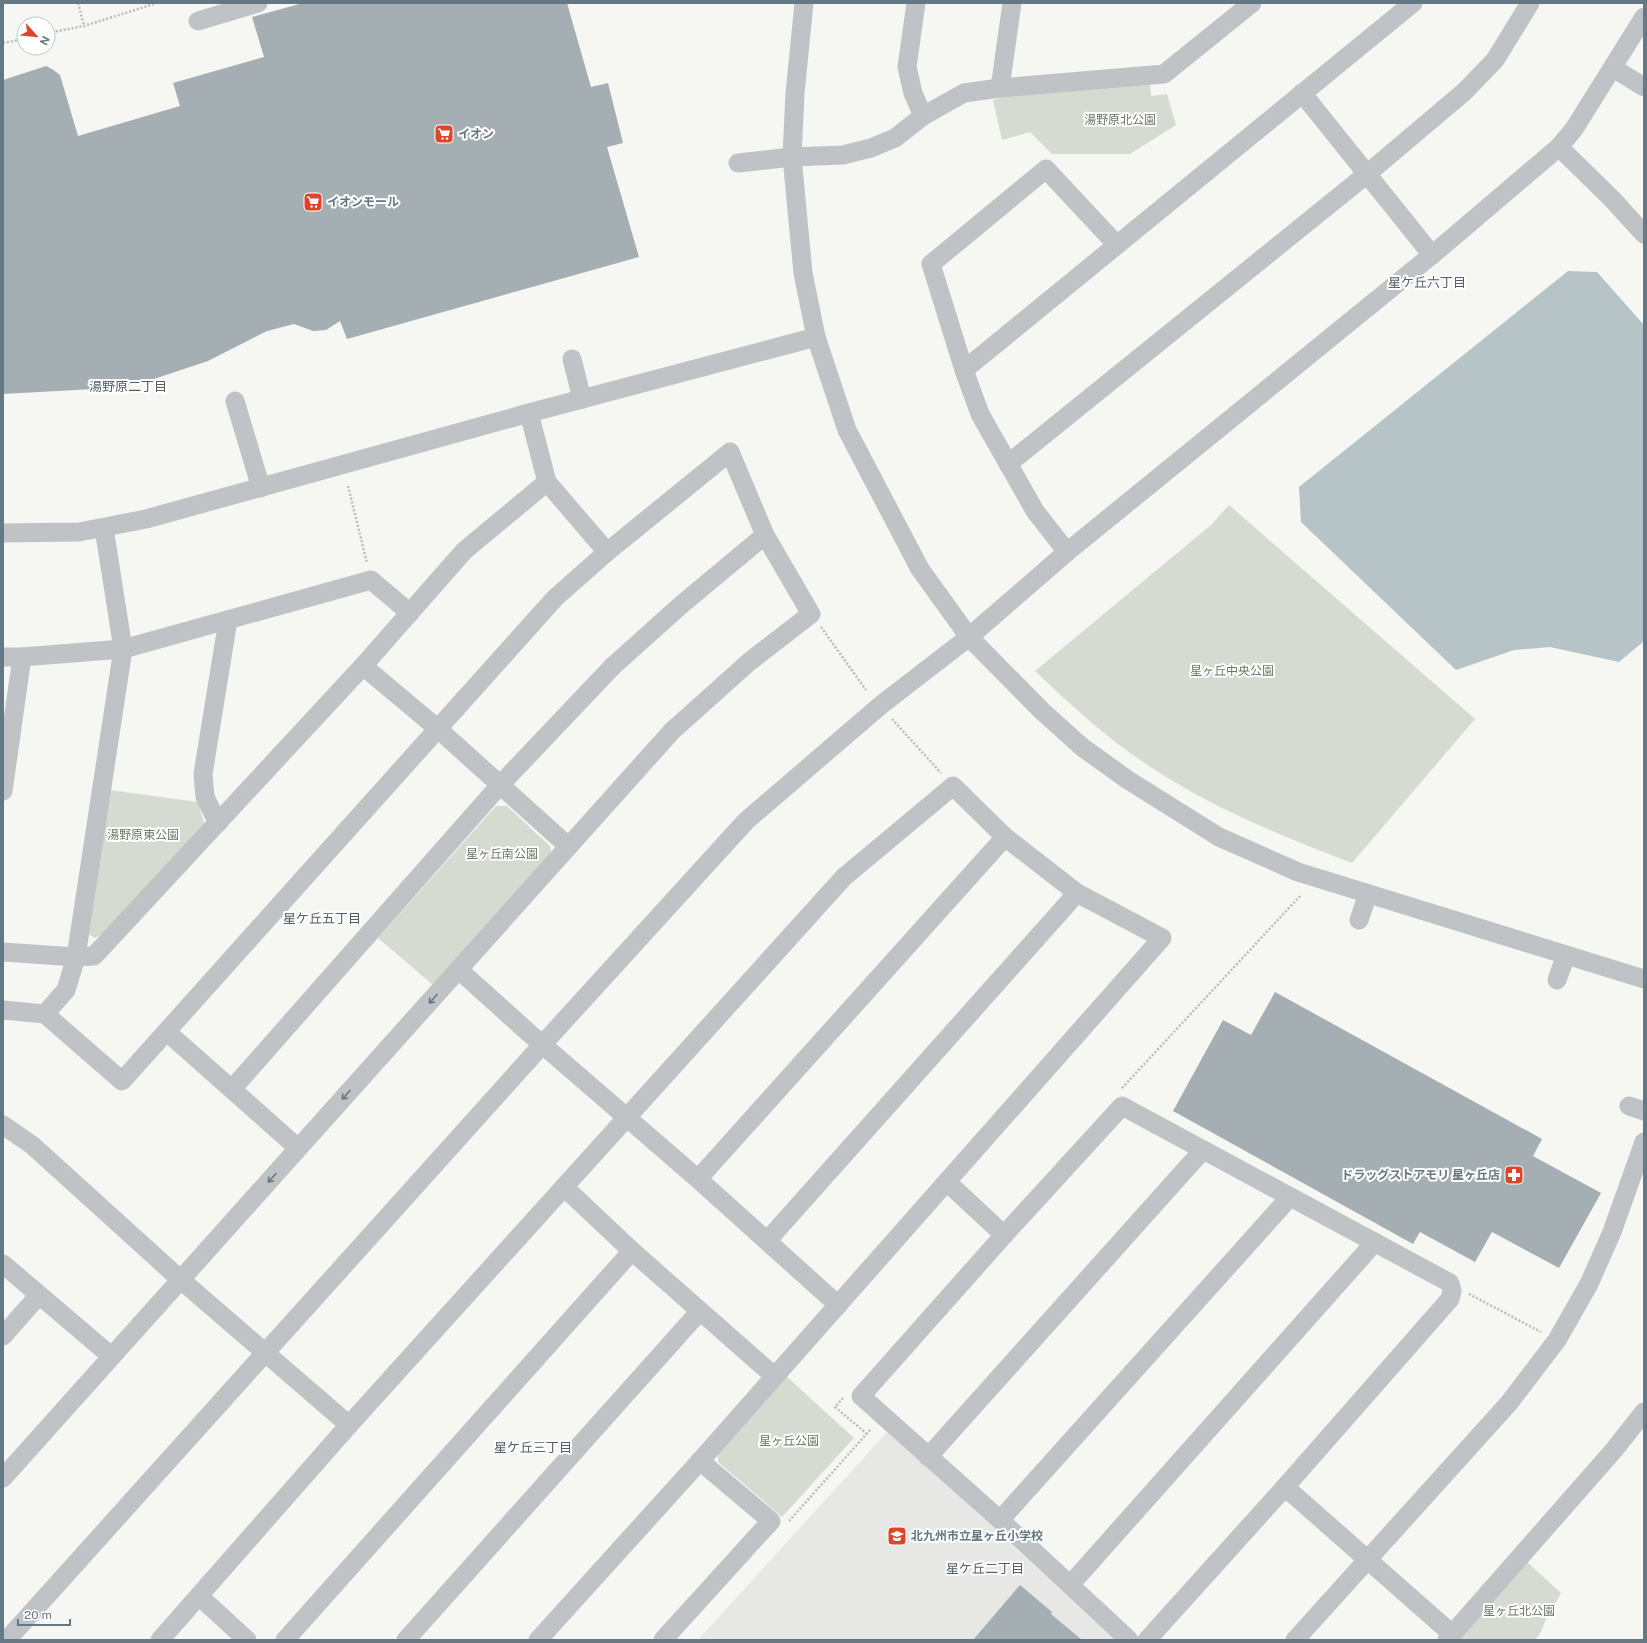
<svg xmlns="http://www.w3.org/2000/svg" width="1647" height="1643" viewBox="0 0 1647 1643" font-family="'Public Sans','Noto Sans JP',sans-serif">
	<style>
		.built { fill: #e7e7e6 }
		.green { fill: #d6dbd2 }
		.water { fill: #b6c4c7 }
		.building { fill: #a5afb3 }
		.lines { fill: none; stroke-linecap: round; stroke-linejoin: round }
		.path { stroke: #b9bcbe; stroke-width: 2.5; stroke-dasharray: 2 2; stroke-linecap: butt }
		.minor { stroke: #bfc3c6; stroke-width: 19 }
		.oneway { stroke: #657883 }
		.labels { text-anchor: middle; dominant-baseline: central; stroke-width: 4; stroke-linejoin: round; paint-order: stroke }
		.park-label { font-size: 12px; fill: #6b7a64; stroke: #fff }
		.poi-label { font-size: 12px; font-weight: bold; fill: #657883; stroke: #fff; text-anchor: start }
		.neighbourhood-label { font-size: 13px; fill: #536168; stroke: #fff }
	</style>
	<rect width="100%" height="100%" fill="#f6f6f2"/>
	<!-- built -->
	<polygon class="built" points="888,1431 1115,1640 698,1640"/>
	<!-- green -->
	<g class="green">
		<polygon points="1150,84 1151,96 1167,94 1176,125 1130,154 1052,154 1030,132 1002,140 993,100 1009,95"/>
		<path d="M1229 505 1475 719 1352 863C1281 836 1210 807 1146 764 1105 737 1070 704 1035 671L1211 525Z"/>
		<polygon points="110,790 198,802 205,826 110,930 95,938 86,933"/>
		<polygon points="496,806 507,806 550,846 552,854 433,985 378,938"/>
		<polygon points="786,1376 854,1438 782,1517 718,1462 718,1452"/>
		<polygon points="1526,1561 1561,1593 1546,1619 1541,1632 1535,1640 1456,1640"/>
	</g>
	<!-- water -->
	<polygon class="water" points="1568,271 1597,272 1644,325 1644,641 1619,662 1550,647 1514,650 1456,670 1301,522 1299,487"/>
	<!-- building -->
	<g class="building">
		<polygon points="303,3 567,3 591,87 608,83 623,143 607,147 639,257 347,339 340,321 326,330 313,331 294,324 267,331 208,361 139,384 94,389 3,394 3,80 46,66 52,69 60,75 78,136 180,106 173,83 264,57 252,17"/>
		<polygon points="1275,992 1542,1139 1533,1156 1601,1193 1559,1268 1492,1232 1475,1262 1420,1232 1413,1244 1173,1111 1223,1020 1251,1035"/>
		<polygon points="1020,1585 1052,1612 1051,1614 1082,1640 973,1640"/>
	</g>
	<g class="lines">
		<!-- path -->
		<g class="path">
			<polyline points="78,3 84,26"/>
			<polyline points="48,33 84,26 157,3"/>
			<polyline points="3,43 24,39"/>
			<polyline points="348,486 367,563"/>
			<polyline points="821,627 866,690"/>
			<polyline points="892,719 941,773"/>
			<polyline points="1122,1088 1300,896"/>
			<polyline points="1469,1294 1541,1332"/>
			<polyline points="843,1398 835,1407 867,1434"/>
			<polyline points="789,1521 871,1429"/>
		</g>
		<!-- minor -->
		<g class="minor">
			<polyline points="804,3 795,93 792,157 803,273 816,337 847,430 920,569 969,637 1042,711 1082,747 1128,780 1219,837 1298,872 1644,979"/>
			<polyline points="916,3 907,67 913,93 923,116"/>
			<polyline points="198,21 258,3"/>
			<polyline points="1613,68 1644,87"/>
			<polyline points="1000,88 1012,3"/>
			<polyline points="1302,93 1432,255"/>
			<polyline points="1559,147 1613,200 1644,234"/>
			<polyline points="738,163 792,157 843,155 871,148 895,138 923,116 964,93 1000,88 1164,74 1252,3"/>
			<polyline points="572,359 582,399"/>
			<polyline points="964,370 1413,3"/>
			<polyline points="235,401 261,488"/>
			<polyline points="529,413 547,482 607,552"/>
			<polyline points="1008,464 1367,174 1464,92 1495,60 1530,3"/>
			<polyline points="3,533 79,532 146,519 529,413 816,337"/>
			<polyline points="1067,552 1035,511 980,414 964,370 931,264 1046,169 1116,244"/>
			<polyline points="3,657 22,657 123,649 371,580 410,613"/>
			<polyline points="363,666 437,728 568,846"/>
			<polyline points="3,791 22,657"/>
			<polyline points="218,823 205,797 203,774 228,620"/>
			<polyline points="1359,920 1368,894"/>
			<polyline points="3,952 76,957 94,956 363,666 464,551 547,482"/>
			<polyline points="459,970 529,1033 698,1179 838,1305"/>
			<polyline points="1557,980 1566,955"/>
			<polyline points="3,1010 45,1014 122,1081 555,598 607,552 730,452 765,535 811,614 749,662 672,731 3,1478"/>
			<polyline points="45,1014 66,990 76,957 123,649 104,528"/>
			<polyline points="167,1032 298,1148"/>
			<polyline points="232,1089 500,785 613,666 681,605 765,535"/>
			<polyline points="1629,1106 1644,1111"/>
			<polyline points="3,1125 32,1145 181,1280 349,1425"/>
			<polyline points="698,1179 1005,837"/>
			<polyline points="947,1182 1004,1235"/>
			<polyline points="564,1187 632,1251 774,1376"/>
			<polyline points="767,1241 1077,893"/>
			<polyline points="3,1264 111,1356"/>
			<polyline points="3,1336 39,1295"/>
			<polyline points="928,1457 1203,1150"/>
			<polyline points="1285,1487 1452,1634"/>
			<polyline points="1000,1520 1290,1197"/>
			<polyline points="1070,1585 1375,1242"/>
			<polyline points="199,1596 247,1640"/>
			<polyline points="7,1640 542,1045 746,821 881,705 969,637 1067,552 1432,255 1559,147 1574,129 1644,17"/>
			<polyline points="160,1640 349,1425 844,877 953,786 1005,837 1077,893 1162,938 700,1461 538,1640"/>
			<polyline points="285,1640 632,1251"/>
			<polyline points="406,1640 700,1311"/>
			<polyline points="663,1640 771,1521 700,1461"/>
			<polyline points="1129,1640 1000,1520 861,1396 1004,1235 1122,1106 1450,1283 1452,1291 1450,1299 1285,1487 1147,1640"/>
			<polyline points="1295,1640 1509,1403 1557,1340 1589,1284 1612,1232 1644,1142"/>
			<polyline points="1447,1640 1614,1450 1644,1412"/>
		</g>
	</g>
	<!-- one-way arrows -->
	<defs><path id="oneway-shaft" d="M-6 0H5M1.5-3L5.5 0L1.5 3" fill="none" stroke-width="1.6" stroke-linecap="round" stroke-linejoin="round"/></defs>
	<g class="oneway">
		<use href="#oneway-shaft" transform="translate(433 999) rotate(132)"/>
		<use href="#oneway-shaft" transform="translate(346 1095) rotate(132)"/>
		<use href="#oneway-shaft" transform="translate(272 1178) rotate(132)"/>
	</g>
	<!-- icons -->
	<defs>
		<g id="supermarket-square" transform="scale(1)"><rect x="-9" y="-9" width="18" height="18" rx="4" fill="#df4329" stroke="#fff"/><path d="M-6-5.5h2.5l.6 2H6L4.5 2H-2.5L-4.4-4H-6ZM-1.5 3.2a1.3 1.3 0 1 0 .1 0ZM3 3.2a1.3 1.3 0 1 0 .1 0Z" fill="#fff"/></g>
		<g id="pharmacy-square" transform="scale(1)"><rect x="-9" y="-9" width="18" height="18" rx="4" fill="#df4329" stroke="#fff"/><path d="M-2-6h4v4h4v4h-4v4h-4v-4h-4v-4h4Z" fill="#fff"/></g>
		<g id="school-square" transform="scale(1)"><rect x="-9" y="-9" width="18" height="18" rx="4" fill="#df4329" stroke="#fff"/><path d="M0-5L7-2L0 1L-7-2ZM-4 1L0 2.5L4 1V4Q0 6-4 4Z" fill="#fff"/></g>
	</defs>
	<g fill-rule="evenodd">
		<use href="#supermarket-square" x="444" y="134"/>
		<use href="#supermarket-square" x="313" y="202"/>
		<use href="#pharmacy-square" x="1514" y="1175"/>
		<use href="#school-square" x="897" y="1536"/>
	</g>
	<g class="labels">
		<!-- park labels -->
		<g class="park-label">
			<text x="1120" y="120">湯野原北公園</text>
			<text x="1232" y="671">星ヶ丘中央公園</text>
			<text x="143" y="835">湯野原東公園</text>
			<text x="502" y="854">星ヶ丘南公園</text>
			<text x="789" y="1441">星ヶ丘公園</text>
			<text x="1519" y="1611">星ヶ丘北公園</text>
		</g>
		<!-- poi labels -->
		<g class="poi-label">
			<text x="458" y="134">イオン</text>
			<text x="327" y="202">イオンモール</text>
			<text x="1500" y="1175" text-anchor="end">ドラッグストアモリ 星ヶ丘店</text>
			<text x="911" y="1536">北九州市立星ヶ丘小学校</text>
		</g>
		<!-- neighbourhood labels -->
		<g class="neighbourhood-label">
			<text x="1427" y="282">星ケ丘六丁目</text>
			<text x="128" y="386">湯野原二丁目</text>
			<text x="322" y="918">星ケ丘五丁目</text>
			<text x="533" y="1447">星ケ丘三丁目</text>
			<text x="985" y="1568">星ケ丘二丁目</text>
		</g>
	</g>
	<!-- border -->
	<rect width="1647" height="1643" fill="none" stroke="#657883" stroke-width="8"/>
	<!-- north arrow -->
	<g transform="translate(36 36) rotate(117)"><circle r="19" fill="#ffffff" stroke="#c1c9cd"/>
	<path d="M0-3L7 15L0 10L-7 15Z" fill="#df4329"/>
	<text y="-6" font-size="11" font-weight="bold" text-anchor="middle" fill="#657883">N</text>
	</g>
	<!-- scale -->
	<path d="M18 1619v6h52v-6" fill="none" stroke="#657883" stroke-width="2"/>
	<text x="24" y="1619" font-size="12" fill="#657883" stroke="#ffffff" stroke-width="3" paint-order="stroke">20 m</text>
</svg>
